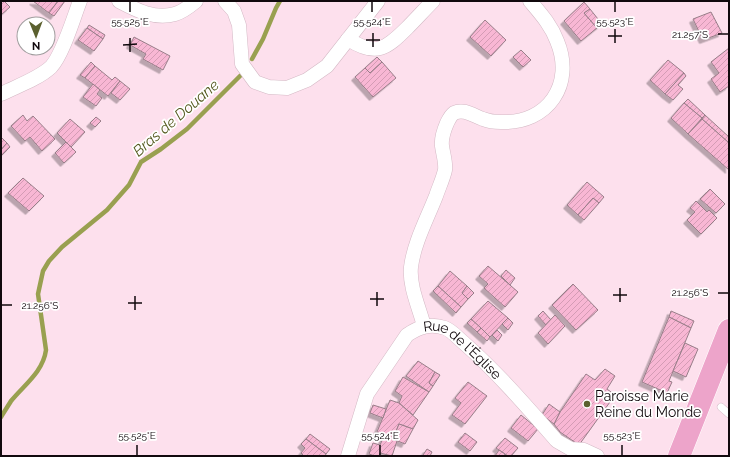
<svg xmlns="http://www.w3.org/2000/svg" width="730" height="457" viewBox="0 0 730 457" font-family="Raleway,sans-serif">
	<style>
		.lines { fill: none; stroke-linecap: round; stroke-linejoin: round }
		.stream { stroke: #99a050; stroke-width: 4.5 }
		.building { fill: url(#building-hatch); stroke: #987e89; filter: url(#shadow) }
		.lane-casing { stroke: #d4b9c5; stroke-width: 8 }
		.street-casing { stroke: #d4b9c5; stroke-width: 15 }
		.primary-casing { stroke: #fff; stroke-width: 23 }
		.lane { stroke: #fff; stroke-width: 7 }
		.street { stroke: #fff; stroke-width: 14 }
		.primary { stroke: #eda4ca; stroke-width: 22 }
		.ticks { fill: none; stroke: #11090d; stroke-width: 1.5 }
		.poi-dot { fill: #5b602e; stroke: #fff; stroke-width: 1.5 }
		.labels { text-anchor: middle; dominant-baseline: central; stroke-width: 3.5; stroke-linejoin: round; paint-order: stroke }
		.street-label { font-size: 14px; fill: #11090d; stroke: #fff }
		.poi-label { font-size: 14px; fill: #11090d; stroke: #fff; text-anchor: start }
		.water-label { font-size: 15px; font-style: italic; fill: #53581d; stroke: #fff }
		.ticks-label { font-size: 10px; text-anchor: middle; fill: #11090d; stroke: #fff; stroke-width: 3.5; stroke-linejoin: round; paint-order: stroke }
	</style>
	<defs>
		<pattern id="building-hatch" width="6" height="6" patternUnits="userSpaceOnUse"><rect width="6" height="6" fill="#f8b7d4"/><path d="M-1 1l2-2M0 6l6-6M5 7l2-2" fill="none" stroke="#d49cb5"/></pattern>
		<filter id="shadow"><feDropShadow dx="-3.5" dy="3.5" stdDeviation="0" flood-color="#0004"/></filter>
	</defs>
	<rect width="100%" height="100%" fill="#fde0ed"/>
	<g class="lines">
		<!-- stream -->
		<g class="stream">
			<polyline points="252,59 263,39 276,8 280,1"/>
			<path d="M1 417C4 412 8 406 11 401 24 385 43 372 46 350L38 294 43 271 49 261 62 247 107 210 129 185 141 162 161 149 187 129 240 76"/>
		</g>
	</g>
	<!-- building -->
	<g class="building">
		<polygon points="1,1 4,1 10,7 1,15"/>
		<polygon points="33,1 58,1 49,13"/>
		<polygon points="58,1 65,1 54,16 49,13"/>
		<polygon points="584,2 590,9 584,13 597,28 581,41 564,21"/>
		<polygon points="590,9 602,24 597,28 584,13"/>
		<polygon points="711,12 722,33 703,40 693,19"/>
		<polygon points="485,20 506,40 491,56 470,37"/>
		<polygon points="89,25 105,35 103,39 87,28"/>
		<polygon points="87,28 103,39 94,51 78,40"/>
		<polygon points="134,37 170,56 163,70 143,59 146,54 130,45"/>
		<polygon points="729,48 729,86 720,92 711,79 719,73 711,62"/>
		<polygon points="521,50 531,60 523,67 513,57"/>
		<polygon points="377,57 382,62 370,73 365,68"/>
		<polygon points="668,60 684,73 665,94 650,80"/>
		<polygon points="91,62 95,66 85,78 80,75"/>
		<polygon points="382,62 396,78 373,97 355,77 365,68 370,73"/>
		<polygon points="95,66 112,80 115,77 120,81 108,96 85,78"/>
		<polygon points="684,73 686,76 678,85 683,89 673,100 665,94"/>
		<polygon points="120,81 130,89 120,100 111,93"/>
		<polygon points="93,84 100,90 97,94 102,98 96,106 83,97"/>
		<polygon points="688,99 705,115 702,118 684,103"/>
		<polygon points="684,103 702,118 688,134 671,118"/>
		<polygon points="23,115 27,121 33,116 55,139 42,151 30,137 25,141 11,126"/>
		<polygon points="705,115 729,137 729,143 702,119"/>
		<polygon points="96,117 101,121 95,127 90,123"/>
		<polygon points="70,119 85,132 71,147 57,133"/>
		<polygon points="702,119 729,143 729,170 688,134"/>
		<polygon points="1,137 7,143 1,150"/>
		<polygon points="66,142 76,152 64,163 55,153"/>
		<polygon points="7,143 10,147 1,156 1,150"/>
		<polygon points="23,178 44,196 29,211 8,193"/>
		<polygon points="587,182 604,197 599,203 593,198 578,215 567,205"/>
		<polygon points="710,189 725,204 716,213 700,199"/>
		<polygon points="593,198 599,203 584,220 578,215"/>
		<polygon points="696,201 707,212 709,210 717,218 701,234 687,220 695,212 690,208"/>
		<polygon points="488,266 518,292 505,307 484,288 488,284 479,276"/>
		<polygon points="506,270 515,278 510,285 501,276"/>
		<polygon points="450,271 467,286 462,293 468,299 461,307 438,286"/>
		<polygon points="573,284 598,310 576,330 552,305"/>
		<polygon points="438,286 461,307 456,313 433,291"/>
		<polygon points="467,286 474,293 468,299 462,293"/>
		<polygon points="488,301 508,318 490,337 471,319"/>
		<polygon points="543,311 551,320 546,325 538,316"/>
		<polygon points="671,311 694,321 691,328 669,317"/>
		<polygon points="555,315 565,326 548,344 538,333"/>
		<polygon points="669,317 691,328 669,381 672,382 667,393 642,382"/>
		<polygon points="508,318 513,323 508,330 502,324"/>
		<polygon points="471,319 481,328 477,332 467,323"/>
		<polygon points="481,328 490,337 487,341 477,332"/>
		<polygon points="497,330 502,335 498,341 492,335"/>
		<polygon points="685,343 698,349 686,377 673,371"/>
		<polygon points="418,361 435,372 429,383 433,386 429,392 406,376"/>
		<polygon points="605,369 615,376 607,389 615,395 579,445 560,432 554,424 560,412 586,374 595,380"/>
		<polygon points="435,372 440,375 433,386 429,383"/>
		<polygon points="403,377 429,392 413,415 399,403 402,396 395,391"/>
		<polygon points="468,382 487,396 465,424 452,415 461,403 455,398"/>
		<polygon points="390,400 399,403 418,420 413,429 399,424 393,439 397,441 392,456 380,453 379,456 375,456 369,454 373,443 380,445 384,436 377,432"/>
		<polygon points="549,404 560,412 554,424 542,415"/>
		<polygon points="373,405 386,409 383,418 370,413"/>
		<polygon points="521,415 538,429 528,441 511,428"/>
		<polygon points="399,424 413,429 405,444 393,439"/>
		<polygon points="465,433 477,442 470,451 458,442"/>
		<polygon points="310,434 330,449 326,454 306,439"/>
		<polygon points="505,438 518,448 511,456 508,456 496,448"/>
		<polygon points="306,439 326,454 325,456 304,456 301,453 305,448 301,444"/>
		<polygon points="427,449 432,452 430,456 424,456 423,455"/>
		<polygon points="499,450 505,454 504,456 495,456"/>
	</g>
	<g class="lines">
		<!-- lane casing -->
		<g class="lane-casing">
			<polyline id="lane" points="721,407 729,414"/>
		</g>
		<!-- street casing -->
		<g class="street-casing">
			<g id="street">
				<path d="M119 1C136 10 155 20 175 14 182 12 190 6 196 1"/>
				<polyline points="225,1 234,11 239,25 242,64 255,82 269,87 287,88 307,80 327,66 378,1"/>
				<path d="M348 39C376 57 386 49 407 28 416 19 424 10 433 1"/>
				<path d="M1 94C17 86 38 79 51 67 63 54 73 19 80 1"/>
				<path d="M424 326C419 307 409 286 411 267 414 243 427 219 436 196 439 187 443 179 445 170 446 162 443 154 442 146 441 138 444 130 447 123 449 119 451 115 454 113 464 108 474 116 483 119 488 121 495 122 501 122 548 124 575 84 557 41 551 25 541 14 530 1"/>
				<path id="s1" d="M348 456 367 394 407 335C419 327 430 323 445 328 451 330 458 338 464 343 498 373 528 408 557 441L571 449 584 450 597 456"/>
			</g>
		</g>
		<!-- primary casing -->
		<g class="primary-casing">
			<polyline id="primary" points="679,456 729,330"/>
		</g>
		<!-- lane -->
		<use href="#lane" class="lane"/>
		<!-- street -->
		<use href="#street" class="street"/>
		<!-- primary -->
		<use href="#primary" class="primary"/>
	</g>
	<!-- ticks -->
	<path class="ticks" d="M130 2V12M372 2V12M615 2V12M615 29V43M373 33V47M718 34H728M608 36H622M130 38V52M366 40H380M123 45 137 44M620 288V302M377 292V306M718 293H728M613 295H627M135 296V310M370 299H384M128 303H142M2 305H12M137 445V455M380 445V455M622 445V455"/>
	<!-- markers -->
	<circle class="poi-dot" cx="587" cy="404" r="4"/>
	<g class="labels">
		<!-- street labels -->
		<g class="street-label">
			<text stroke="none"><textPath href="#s1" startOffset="202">Rue de l'Église</textPath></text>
		</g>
		<!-- poi labels -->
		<g class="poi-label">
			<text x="595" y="396">Paroisse Marie<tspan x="595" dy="16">Reine du Monde</tspan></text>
		</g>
		<!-- water labels -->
		<g class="water-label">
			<text transform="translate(176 118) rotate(-41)">Bras de Douane</text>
		</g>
	</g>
	<g class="ticks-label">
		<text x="130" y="25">55.525°E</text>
		<text x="372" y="25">55.524°E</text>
		<text x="615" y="25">55.523°E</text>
		<text x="690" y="38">21.257°S</text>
		<text x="690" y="296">21.256°S</text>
		<text x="40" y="309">21.256°S</text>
		<text x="137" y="439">55.525°E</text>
		<text x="380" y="439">55.524°E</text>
		<text x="622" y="439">55.523°E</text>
	</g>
	<!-- border -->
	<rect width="730" height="457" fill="none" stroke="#11090d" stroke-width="4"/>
	<!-- north arrow -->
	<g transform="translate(36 36) rotate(179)"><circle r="19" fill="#ffffff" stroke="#a09d9e"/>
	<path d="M0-3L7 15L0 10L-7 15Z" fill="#5b602e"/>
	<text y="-6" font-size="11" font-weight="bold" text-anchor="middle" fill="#11090d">N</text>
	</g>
</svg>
